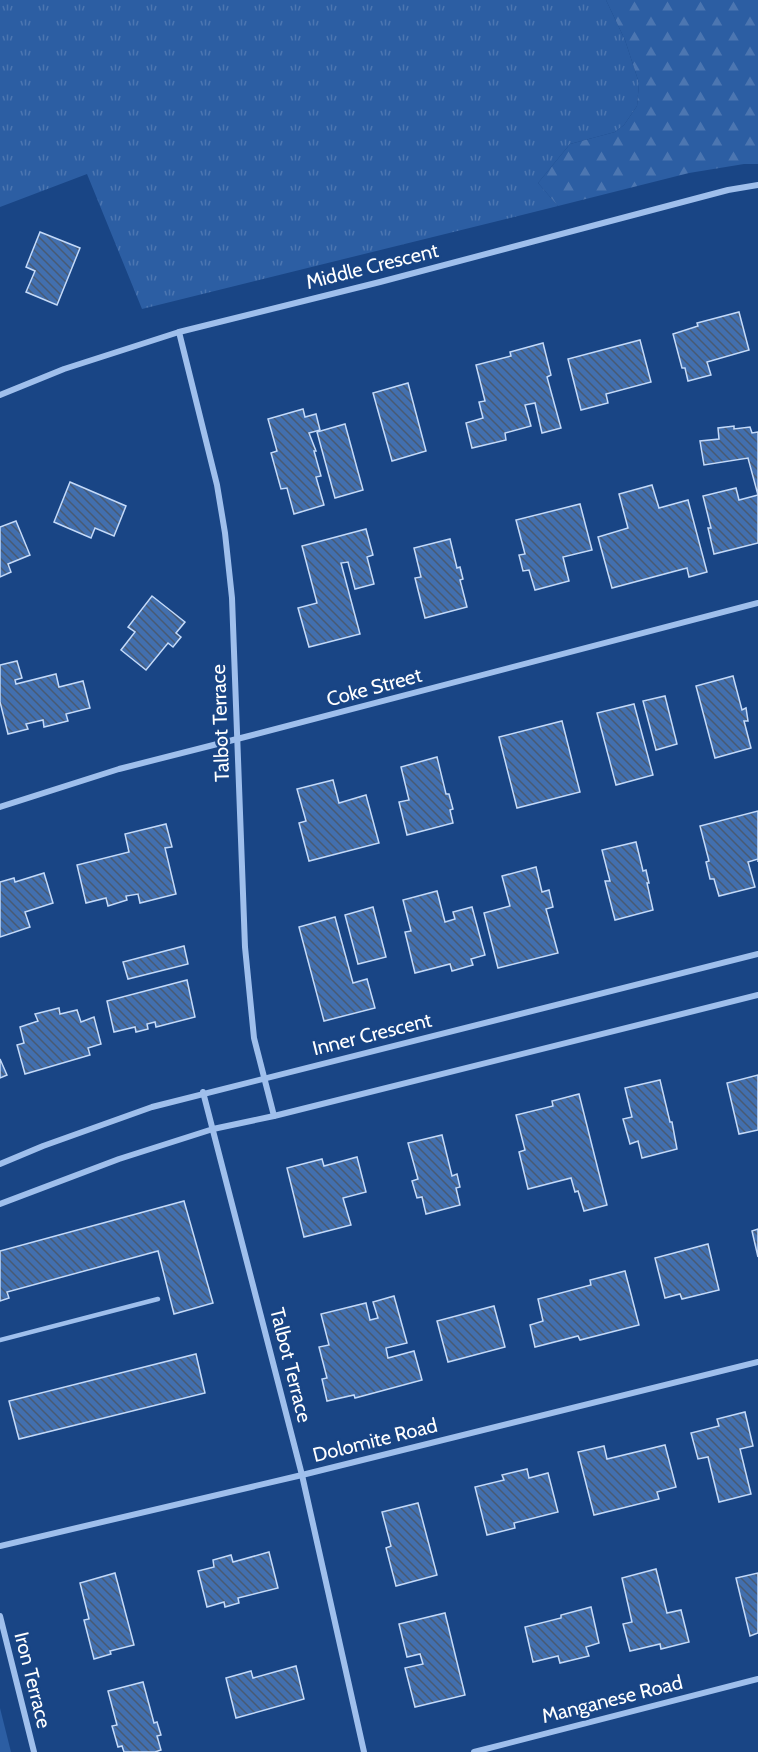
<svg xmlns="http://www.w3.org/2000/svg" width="758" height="1752" viewBox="0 0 758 1752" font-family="Cabin,sans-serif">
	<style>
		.grass { fill: url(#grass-tufts) }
		.forest { fill: url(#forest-firs) }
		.park { fill: #2c5ea3 }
		.building { fill: url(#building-back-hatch); stroke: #c4daf9; stroke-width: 1.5 }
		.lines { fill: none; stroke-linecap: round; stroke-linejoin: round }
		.service { stroke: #9fbfec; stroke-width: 4.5 }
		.minor { stroke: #9fbfec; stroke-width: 6 }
		.labels { text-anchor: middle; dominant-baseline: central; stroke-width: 5; stroke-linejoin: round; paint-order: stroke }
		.street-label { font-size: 20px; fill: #fff; stroke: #194585 }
	</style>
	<defs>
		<pattern id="grass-tufts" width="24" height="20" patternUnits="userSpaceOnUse" patternTransform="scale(1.5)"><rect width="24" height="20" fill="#2c5ea3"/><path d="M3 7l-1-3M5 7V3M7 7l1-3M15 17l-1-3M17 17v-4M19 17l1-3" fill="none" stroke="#4c76b1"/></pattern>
		<pattern id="forest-firs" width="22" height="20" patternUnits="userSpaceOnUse" patternTransform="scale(1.5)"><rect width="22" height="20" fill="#2c5ea3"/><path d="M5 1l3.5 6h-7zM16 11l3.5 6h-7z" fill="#4c76b1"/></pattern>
		<pattern id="building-back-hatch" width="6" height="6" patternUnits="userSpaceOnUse" patternTransform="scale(1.5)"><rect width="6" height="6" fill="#426fae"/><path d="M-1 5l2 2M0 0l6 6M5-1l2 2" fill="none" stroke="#485a73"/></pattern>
	</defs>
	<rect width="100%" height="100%" fill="#194585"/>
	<!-- grass -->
	<polygon class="grass" points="0,0 606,0 625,40 639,83 637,106 624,125 615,132 570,144 538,183 558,206 142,309 87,174 0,207"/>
	<!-- forest -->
	<polygon class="forest" points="606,0 758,0 758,164 744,164 689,173 558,206 538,183 570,144 615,132 624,125 637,106 639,83 625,40"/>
	<!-- park -->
	<polygon class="park" points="0,1708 11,1752 0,1752"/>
	<!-- building -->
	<g class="building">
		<polygon points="40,232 80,248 57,305 26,292 35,271 26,267"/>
		<polygon points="739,312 749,350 707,362 711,375 688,381 685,368 682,368 673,334 698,326 697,323"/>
		<polygon points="640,340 651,382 606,394 608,403 581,410 568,359"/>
		<polygon points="543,343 551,375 547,377 561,428 542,433 535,403 525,405 531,426 505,433 506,440 472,448 466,423 483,418 479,402 485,401 476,365 511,356 510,352"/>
		<polygon points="408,383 426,451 392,461 373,393"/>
		<polygon points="303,409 305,417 316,414 320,430 309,433 316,451 314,451 321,476 316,477 324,505 294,514 287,488 281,489 271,453 277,451 268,419"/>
		<polygon points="345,424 363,490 335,498 317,432"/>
		<polygon points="734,426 734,429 750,427 752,433 758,432 758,543 714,554 708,528 711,528 703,496 736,488 739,500 758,495 748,458 704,465 700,441 719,439 718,428"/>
		<polygon points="70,482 126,506 114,536 95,528 91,538 54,522"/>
		<polygon points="652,485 659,508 688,500 707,572 689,577 687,568 612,588 598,537 628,528 619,494"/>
		<polygon points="580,504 592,550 563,557 569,581 535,590 529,570 523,571 519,555 525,554 516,520"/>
		<polygon points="16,521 30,555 8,564 11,572 0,577 0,527"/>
		<polygon points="366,529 373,555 367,557 374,584 355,589 348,562 341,563 360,634 309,647 298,608 317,603 302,546"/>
		<polygon points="450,539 457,568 460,567 463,579 460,580 467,607 425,618 415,578 421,577 414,548"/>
		<polygon points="152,596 185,622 176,633 181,637 173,647 168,643 146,670 121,650 135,632 128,627"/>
		<polygon points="17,661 22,678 15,680 16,684 56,674 59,687 83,681 90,708 66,714 68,721 44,727 43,720 26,724 28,729 8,734 0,702 0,665"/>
		<polygon points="733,676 742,710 746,708 748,721 744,721 751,748 715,758 696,686"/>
		<polygon points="665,696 677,744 656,750 643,701"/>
		<polygon points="634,704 653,775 616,785 597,713"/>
		<polygon points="562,721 580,792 517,808 499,737"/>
		<polygon points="437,757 446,794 449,794 453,809 450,810 453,823 407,835 399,802 409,800 401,767"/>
		<polygon points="333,780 339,803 366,795 379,843 309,861 299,823 306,821 297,789"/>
		<polygon points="758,811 758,862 758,859 748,862 755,887 719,896 714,879 710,879 706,862 709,861 700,826"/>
		<polygon points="166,824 172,847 165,848 176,894 140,903 138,894 126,896 127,900 108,906 106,898 86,903 77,865 129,852 125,834"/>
		<polygon points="636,842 643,871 646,870 649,883 647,883 653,910 615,920 605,881 610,881 602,850"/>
		<polygon points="536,867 542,892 549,890 553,907 546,909 558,953 498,968 484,913 510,906 502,876"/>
		<polygon points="44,873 53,903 25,912 30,927 0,937 0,882 14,878 15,882"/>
		<polygon points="437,891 445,922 455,919 453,912 472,907 485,955 471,959 473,965 452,971 450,964 415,973 405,932 411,931 403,900"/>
		<polygon points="373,907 386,957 358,964 345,915"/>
		<polygon points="335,917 353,983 367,979 375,1008 324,1021 299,927"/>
		<polygon points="184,946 188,964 128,979 123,962"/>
		<polygon points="187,980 195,1017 156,1027 155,1022 147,1024 148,1029 136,1032 135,1027 114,1032 107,1001"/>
		<polygon points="59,1008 60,1014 77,1010 81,1022 94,1017 101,1044 88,1048 90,1055 25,1074 17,1045 24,1043 20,1027 38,1021 35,1014"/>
		<polygon points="0,1059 7,1075 0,1078"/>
		<polygon points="758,1075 758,1130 739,1134 727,1083"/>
		<polygon points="660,1080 670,1122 672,1122 677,1149 642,1158 638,1141 630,1144 623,1119 632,1117 625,1088"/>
		<polygon points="579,1094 607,1205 584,1211 578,1191 575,1192 571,1178 528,1189 519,1152 525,1150 516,1115 553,1106 552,1101"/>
		<polygon points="442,1135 452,1176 457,1174 460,1187 456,1188 460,1205 426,1214 422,1197 417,1198 412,1181 418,1179 408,1143"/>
		<polygon points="357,1157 366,1192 343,1198 351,1225 304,1237 287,1168 322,1159 324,1166"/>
		<polygon points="184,1201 213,1303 174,1314 158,1251 7,1292 9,1298 0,1301 0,1251"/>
		<polygon points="758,1229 758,1257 752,1231"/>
		<polygon points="708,1244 719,1290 682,1299 680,1294 665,1298 655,1258"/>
		<polygon points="625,1271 639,1325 580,1340 578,1336 535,1347 530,1325 543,1321 538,1299 591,1285 590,1280"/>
		<polygon points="394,1296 407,1343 386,1348 388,1358 414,1351 422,1380 355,1398 354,1395 327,1401 322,1379 327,1378 319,1347 329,1345 321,1314 366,1303 370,1320 378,1318 373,1302"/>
		<polygon points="494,1306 505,1347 448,1362 437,1321"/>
		<polygon points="196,1354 205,1393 19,1439 9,1401"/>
		<polygon points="745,1412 753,1446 740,1449 751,1494 719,1502 708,1457 698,1459 691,1433 719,1426 717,1419"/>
		<polygon points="665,1445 676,1487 657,1492 659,1499 594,1515 578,1452 604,1446 607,1459"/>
		<polygon points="527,1469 529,1478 548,1473 558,1512 514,1523 515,1528 487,1535 475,1487 504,1480 502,1475"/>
		<polygon points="418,1503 437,1575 396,1586 386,1548 391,1546 382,1512"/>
		<polygon points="269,1552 278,1588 238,1598 239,1603 225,1607 224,1602 207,1607 198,1571 214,1567 213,1560 231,1555 233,1562"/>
		<polygon points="656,1569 667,1613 681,1610 689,1642 661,1649 660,1644 630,1651 623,1624 632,1622 622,1578"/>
		<polygon points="115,1573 134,1645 110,1651 111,1654 94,1659 84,1620 89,1619 80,1583"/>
		<polygon points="758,1573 758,1633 750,1636 736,1578"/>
		<polygon points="591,1607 599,1643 586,1647 589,1656 560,1663 558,1656 533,1662 525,1627 561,1618 561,1615"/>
		<polygon points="445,1613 465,1695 415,1707 405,1668 423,1664 420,1654 407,1657 399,1624"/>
		<polygon points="296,1666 304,1699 236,1718 226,1678 251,1671 253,1678"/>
		<polygon points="143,1682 154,1723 157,1722 161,1735 157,1736 161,1750 155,1752 124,1752 122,1746 118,1747 112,1726 117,1725 108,1691"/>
	</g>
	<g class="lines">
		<!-- service -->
		<polyline class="service" points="0,1340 158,1299"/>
		<!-- minor -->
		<g class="minor">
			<polyline points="179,332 217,485 225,533 232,598 245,947 254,1038 274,1116"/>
			<polyline points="0,395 64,369 179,332 380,282 728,190 758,185"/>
			<polyline points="0,807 119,769 237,739 758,603"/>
			<polyline points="203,1092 302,1475 364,1752"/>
			<polyline points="0,1164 43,1146 152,1107 758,954"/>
			<polyline points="0,1204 119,1159 213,1129 274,1116 758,995"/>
			<polyline points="0,1546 302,1475 758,1362"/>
			<polyline points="0,1616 34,1752"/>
			<polyline points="474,1752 758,1679"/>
		</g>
	</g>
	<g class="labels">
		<!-- street labels -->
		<g class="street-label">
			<text transform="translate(372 266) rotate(-14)">Middle Crescent</text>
			<text transform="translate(374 687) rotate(-15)">Coke Street</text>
			<text transform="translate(220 723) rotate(-92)">Talbot Terrace</text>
			<text transform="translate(372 1034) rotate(-14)">Inner Crescent</text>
			<text transform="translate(291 1365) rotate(76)">Talbot Terrace</text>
			<text transform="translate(375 1440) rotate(-14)">Dolomite Road</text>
			<text transform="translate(33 1680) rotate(76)">Iron Terrace</text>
			<text transform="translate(612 1699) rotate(-14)">Manganese Road</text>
		</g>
	</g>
</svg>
